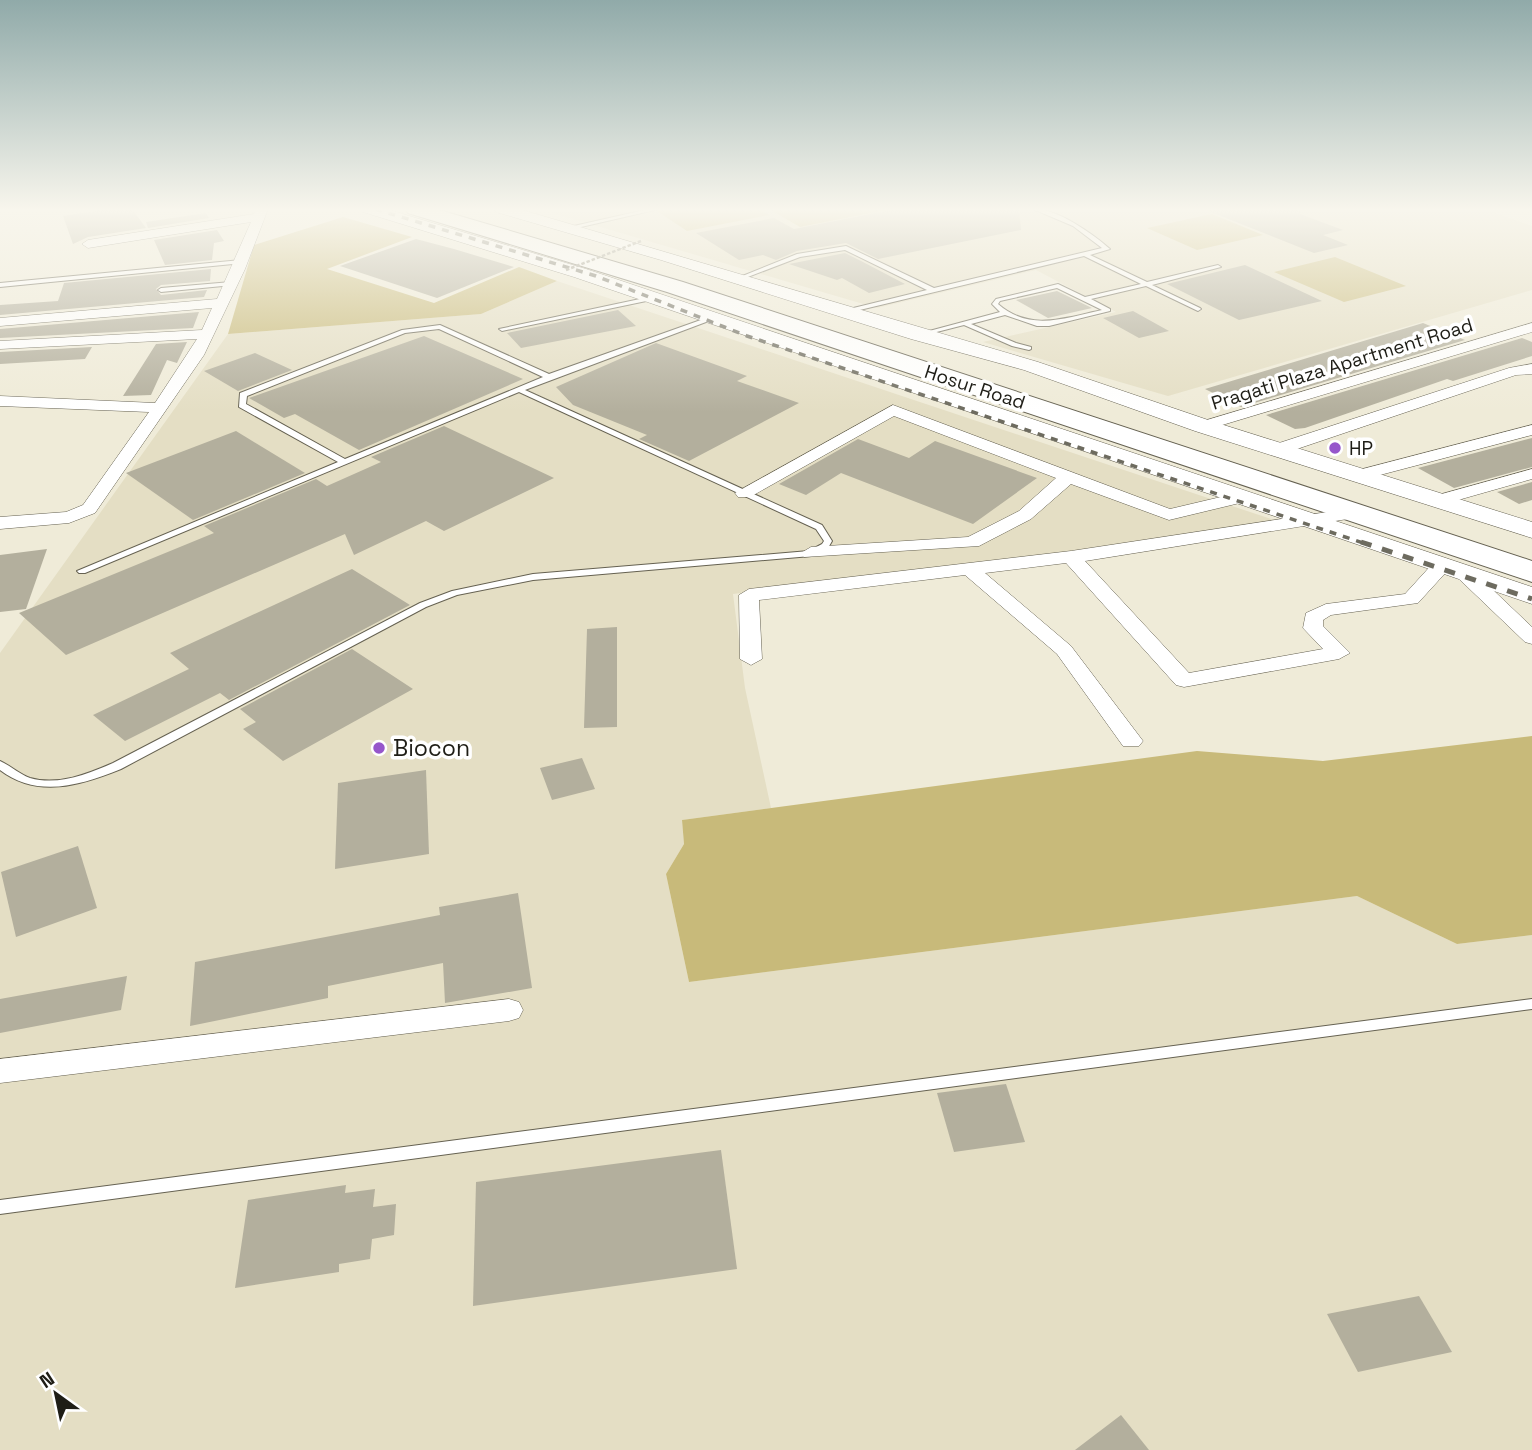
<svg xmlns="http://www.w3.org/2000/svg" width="1532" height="1450" viewBox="0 0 1532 1450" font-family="'Space Grotesk',sans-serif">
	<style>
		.built { fill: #e4dec4 }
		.green { fill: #c8ba7a }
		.building { fill: #b3af9d }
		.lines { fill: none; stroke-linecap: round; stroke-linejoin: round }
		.lane-casing { stroke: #656151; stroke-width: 2 }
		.street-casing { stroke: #656151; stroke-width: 1 }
		.secondary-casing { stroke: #656151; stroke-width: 1 }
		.highway-casing { stroke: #656151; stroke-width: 2 }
		.lane { fill: #fff; fill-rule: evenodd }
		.street { fill: #fff; fill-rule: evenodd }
		.secondary { fill: #fff; fill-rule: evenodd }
		.highway { fill: #fff; fill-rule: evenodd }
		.rail-far1 { stroke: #6d6b5f; stroke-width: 3.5; stroke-dasharray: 7 7; stroke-linecap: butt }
		.rail { stroke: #6d6b5f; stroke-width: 5; stroke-dasharray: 11 11; stroke-linecap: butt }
		.path-bridge { stroke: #949183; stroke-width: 2.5; stroke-dasharray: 3.5 2; stroke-linecap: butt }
		.poi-dot { fill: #9656cb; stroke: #fff; stroke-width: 2.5 }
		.labels { text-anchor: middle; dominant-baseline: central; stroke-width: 7; stroke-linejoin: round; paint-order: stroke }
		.far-street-label { font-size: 19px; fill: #1e1d16; stroke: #fff }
		.far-poi-label { font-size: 19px; fill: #1e1d16; stroke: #fff; text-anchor: start }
		.poi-label { font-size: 23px; fill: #1e1d16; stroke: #fff; text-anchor: start }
	</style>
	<rect width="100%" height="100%" fill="#efebd8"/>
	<!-- built -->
	<g class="built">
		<polygon points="539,209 1484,209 1532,226 1532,290 1168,396 983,342 1116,312 1036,270 877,308"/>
		<polygon points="557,281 1286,524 733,594 745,688 771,808 682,820 684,844 666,874 689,982 1357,896 1457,944 1532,935 1532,1450 0,1450 0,653 228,334 481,314"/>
	</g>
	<!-- green -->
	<g class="green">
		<polygon points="671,209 759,209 769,215 687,231 657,211"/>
		<polygon points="769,209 891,209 800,227"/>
		<polygon points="1212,214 1263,235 1197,250 1147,228"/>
		<polygon points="343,217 412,237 327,269 434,303 519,267 557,281 481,314 228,334 254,245"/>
		<polygon points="1335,257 1406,286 1344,302 1274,272"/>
		<polygon points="1532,736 1532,935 1457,944 1357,896 689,982 666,874 684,844 682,820 1197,751 1323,761"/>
	</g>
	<!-- building -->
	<g class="building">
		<polygon points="108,209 132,209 146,228 88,237 73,244 63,216"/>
		<polygon points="896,209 1019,209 1021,230 878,259 846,243 797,251 776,260 763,255 739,260 696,233 774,218 794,229"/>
		<polygon points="1300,209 1300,214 1343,230 1323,235 1348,245 1314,253 1206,210"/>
		<polygon points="206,213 209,218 148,228 146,222"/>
		<polygon points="217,230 224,241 214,243 212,260 165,265 154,240"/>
		<polygon points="416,239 454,249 514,267 437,298 340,266"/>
		<polygon points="845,253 863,262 905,284 869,293 842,278 837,280 789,264"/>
		<polygon points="1245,265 1322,301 1239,320 1167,284"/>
		<polygon points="211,269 210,281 161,285 156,289 161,295 207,290 204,297 0,315 0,305 58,301 64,283"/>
		<polygon points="1057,291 1092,308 1048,318 1016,300"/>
		<polygon points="618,310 636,326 521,348 507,333"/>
		<polygon points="1133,311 1169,331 1139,338 1103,318"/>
		<polygon points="199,312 193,328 0,338 0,329"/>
		<polygon points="1423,323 1465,340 1241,407 1205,389"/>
		<polygon points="424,336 523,379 359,450 295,414 284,418 249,398"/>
		<polygon points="1522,338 1532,342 1532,356 1453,381 1447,379 1305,428 1295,429 1266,415"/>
		<polygon points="187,342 177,363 167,360 151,395 123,396 156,344"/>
		<polygon points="656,343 747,376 737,381 799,403 689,461 639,439 647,435 573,405 556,387"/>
		<polygon points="92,347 85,359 0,364 0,352"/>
		<polygon points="255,353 292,370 238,391 204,371"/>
		<polygon points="444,426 554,478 444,531 426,521 354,555 345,534 66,655 19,613 214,533 204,526 316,479 327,486 381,462 371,457"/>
		<polygon points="236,431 305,473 193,520 126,473"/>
		<polygon points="1532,438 1532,467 1454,488 1418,468"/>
		<polygon points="858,439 909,458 935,441 1037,478 973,524 841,473 806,495 779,484"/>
		<polygon points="1532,482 1532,500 1519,504 1497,492"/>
		<polygon points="47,549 26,609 0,612 0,555"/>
		<polygon points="352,569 410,605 229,700 220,693 125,741 93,715 189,669 170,653"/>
		<polygon points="617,627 617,727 584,728 587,629"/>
		<polygon points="352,649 413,689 283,761 243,729 256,722 240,709"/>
		<polygon points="582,758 595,789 552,800 540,768"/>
		<polygon points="426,770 429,854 335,869 338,783"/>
		<polygon points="78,846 97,908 16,937 1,872"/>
		<polygon points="518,893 532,988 445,1003 443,963 328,986 328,998 190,1026 195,962 440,915 439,907"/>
		<polygon points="127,976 121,1010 0,1033 0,999"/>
		<polygon points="1006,1084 1025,1142 954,1152 937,1093"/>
		<polygon points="721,1150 737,1269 473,1306 476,1182"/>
		<polygon points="346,1185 345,1193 375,1189 373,1207 396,1204 394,1235 372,1239 370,1259 339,1264 339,1272 235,1288 248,1200"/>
		<polygon points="1419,1296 1452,1352 1358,1372 1327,1314"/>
		<polygon points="1121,1415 1149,1450 1075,1450"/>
	</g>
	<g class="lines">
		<!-- lane casing -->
		<g class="lane-casing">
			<g id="lane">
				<polygon points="649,209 659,209 568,230 565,228"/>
				<path d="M1033 209C1057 208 1093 234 1110 249L1090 255 1147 282 1218 265 1221 267 1152 285 1200 308 1201 309 1198 311 1146 286 1091 299 1110 309V311L1049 326H1037L1005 315 971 324 1016 343 1031 347V349L1029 350 1012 346 964 325 921 336 918 334 1000 312 992 304 996 299 1058 284 1085 297 1141 284 1084 256 843 314 841 313V311L927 290 845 250 800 257 740 280 735 279 797 254 846 246 934 288 1102 248 1073 226ZM1057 288 1102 310C1065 318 1030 332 998 304L1000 301Z"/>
				<polygon points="241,260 244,262 243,263 0,287 0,283"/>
				<polygon points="231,282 234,284 233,285 161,292 158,290 161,288"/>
				<polygon points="654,296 656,297 656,299 502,331 499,329"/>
				<path d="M712 316 715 318 714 319 525 390 822 525 832 541 828 548 811 556 533 580 457 595 426 607 121 769C81 785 38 799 0 770V761C11 766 19 774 30 778 58 786 88 774 113 763L420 603 452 591 533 574 809 551 822 544 824 541 816 529 519 392 85 573H79L77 571 338 462 239 407 240 393 402 330 440 325 549 374ZM439 329 543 377 345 459 246 404 247 396 405 333Z"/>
				<polygon points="1532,999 1532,1009 0,1214 0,1200"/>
			</g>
		</g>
		<!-- street casing -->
		<g class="street-casing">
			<g id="street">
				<polygon points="256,209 268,209 245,269 204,355 95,513 69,523 0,529 0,517 66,512 83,505 149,412 0,406 0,396 155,403 197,339 0,349 0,341 202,330 212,308 0,326 0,318 217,299 251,222 88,248 82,244 88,240 254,214"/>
				<polygon points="1532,323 1532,332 1209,429 1197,429 1195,426 1197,423"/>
				<polygon points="1532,364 1532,374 1516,375 1285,453 1279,454 1271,449 1273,445 1509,368"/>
				<polygon points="893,405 1170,509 1242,492 1251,497 1248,501 1169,520 1071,484 1031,519 979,546 804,557 801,553 811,547 968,537 1019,511 1056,478 894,416 750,497 738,497 735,493"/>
				<polygon points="1532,425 1532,435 1361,480 1352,475 1355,471"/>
				<polygon points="1532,469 1532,479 1437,506 1428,501 1431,497"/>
				<polygon points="1354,508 1360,509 1363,513 1360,517 1085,561 1189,673 1323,649 1303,628 1306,613 1326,604 1405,594 1435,561 1449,561 1452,565 1449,569 1418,603 1331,615 1323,620 1323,626 1350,653 1339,659 1184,687 1176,685 1066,563 985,573 1071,646 1143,741 1139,746 1123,746 1057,654 965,575 759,600 762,659 751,665 740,659 739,595 749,589 1071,551"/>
				<polygon points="1464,567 1471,569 1532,627 1532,644 1525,642 1457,577 1454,573 1457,569"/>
				<polygon points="509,999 519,1002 523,1010 519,1018 509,1021 0,1083 0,1059"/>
			</g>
		</g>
		<!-- secondary casing -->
		<g class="secondary-casing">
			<g id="secondary">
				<polygon points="361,209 386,209 586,269 1532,587 1532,604 574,277 363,212"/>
				<polygon points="494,209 519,209 1038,362 1211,421 1532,522 1532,538 1195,431 1024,370 911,339 661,260 496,212"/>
			</g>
		</g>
		<!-- highway casing -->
		<g class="highway-casing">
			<polygon id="highway" points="405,209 436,209 683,282 1532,561 1532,582 667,292 408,213"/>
		</g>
		<!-- lane -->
		<use href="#lane" class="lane"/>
		<!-- street -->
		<use href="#street" class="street"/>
		<!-- secondary -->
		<use href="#secondary" class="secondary"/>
		<!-- highway -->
		<use href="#highway" class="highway"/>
		<!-- rail-far1 -->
		<polyline class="rail-far1" points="375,209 596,276 747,336 1366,544"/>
		<!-- rail -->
		<polyline class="rail" points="1361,542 1532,599"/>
		<!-- path-bridge -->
		<polyline class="path-bridge" points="566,270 641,241"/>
	</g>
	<!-- sky -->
	<linearGradient id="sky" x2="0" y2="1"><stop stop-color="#90aaa9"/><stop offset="0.51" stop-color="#f8f6ed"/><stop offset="1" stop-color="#f8f6ed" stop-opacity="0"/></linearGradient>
	<rect width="1532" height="412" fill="url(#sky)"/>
	<!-- markers -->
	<g class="poi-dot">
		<circle cx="1335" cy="448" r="7"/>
		<circle cx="379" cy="748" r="7"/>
	</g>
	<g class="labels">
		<!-- far-street labels -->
		<g class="far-street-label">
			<text transform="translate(1342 364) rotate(-17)">Pragati Plaza Apartment Road</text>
			<text transform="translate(975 387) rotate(18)">Hosur Road</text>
		</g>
		<!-- far-poi labels -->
		<g class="far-poi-label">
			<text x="1349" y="448">HP</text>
		</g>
		<!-- poi labels -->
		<g class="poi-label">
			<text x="393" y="748">Biocon</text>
		</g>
	</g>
	<!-- north arrow -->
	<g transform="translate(56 1394) rotate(327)" stroke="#ffffff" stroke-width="5" paint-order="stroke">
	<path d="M0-5L12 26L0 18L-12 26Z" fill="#1e1d16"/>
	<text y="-10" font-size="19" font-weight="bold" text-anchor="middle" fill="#1e1d16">N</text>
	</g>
</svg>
